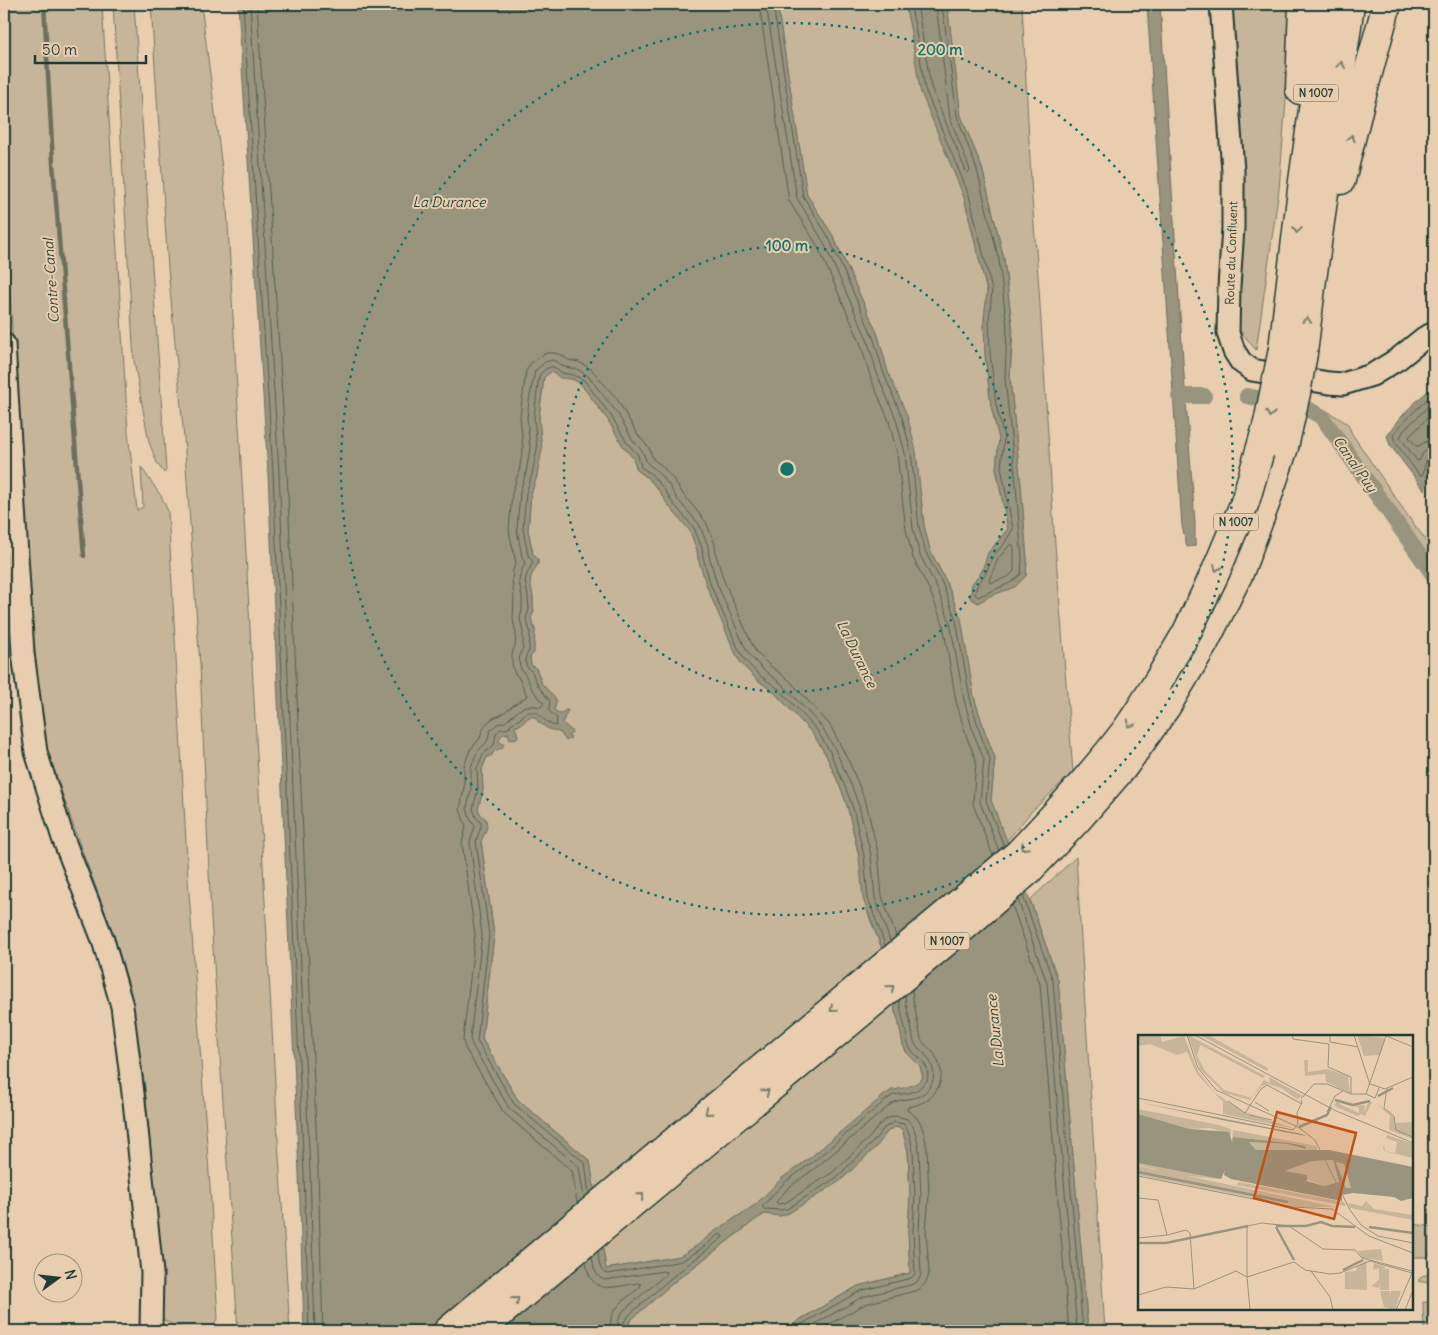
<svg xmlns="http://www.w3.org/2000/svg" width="1438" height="1335" viewBox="0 0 1438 1335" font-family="Delius,sans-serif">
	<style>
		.green { fill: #c7b59a; stroke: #737967 }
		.water { fill: #99947e; stroke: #687160; fill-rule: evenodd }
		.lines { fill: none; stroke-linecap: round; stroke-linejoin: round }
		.shore { stroke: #506052; stroke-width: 1 }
		.stream { stroke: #687160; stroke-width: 4.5 }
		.canal { stroke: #99947e; stroke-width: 16 }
		.minor-casing { stroke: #1f3d34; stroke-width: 25 }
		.highway-casing { stroke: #1f3d34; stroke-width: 31 }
		.minor { stroke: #e8cdaf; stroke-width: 21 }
		.highway { stroke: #e8cdaf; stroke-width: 28 }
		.highway-bridge-casing { stroke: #1f3d34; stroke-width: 31; stroke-linecap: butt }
		.highway-bridge { stroke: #e8cdaf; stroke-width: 28 }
		.oneway { stroke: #797e6b }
		.ring { fill: none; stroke: #0f766e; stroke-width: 2.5; stroke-dasharray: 2.5 5 }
		.labels { text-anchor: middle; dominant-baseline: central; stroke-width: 4; stroke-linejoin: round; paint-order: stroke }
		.shield { fill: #e8cdaf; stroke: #5b6859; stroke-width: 1 }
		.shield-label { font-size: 11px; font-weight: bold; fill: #1f3d34 }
		.street-label { font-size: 12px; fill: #1f3d34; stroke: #e8cdaf }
		.water-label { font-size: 14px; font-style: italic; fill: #2b463b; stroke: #e8cdaf }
		.inset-river { fill: none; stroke: #99947e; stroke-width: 2.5 }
		.inset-road { fill: none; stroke: #98937e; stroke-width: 1 }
		.view { fill: #c05314; fill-opacity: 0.15; stroke: #c05314; stroke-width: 2.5 }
		.inset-edge { fill: none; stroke: #1f3d34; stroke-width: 2.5 }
		.centre { fill: #0f766e; stroke: #e8cdaf; stroke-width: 2.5 }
		.ring-label { font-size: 15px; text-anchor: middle; font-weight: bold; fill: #0f766e; stroke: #e8cdaf; stroke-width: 4; stroke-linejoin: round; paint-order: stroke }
	</style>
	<rect width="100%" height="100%" fill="#e8cdaf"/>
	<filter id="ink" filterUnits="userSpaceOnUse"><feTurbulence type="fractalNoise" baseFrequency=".02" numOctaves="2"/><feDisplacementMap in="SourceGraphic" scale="10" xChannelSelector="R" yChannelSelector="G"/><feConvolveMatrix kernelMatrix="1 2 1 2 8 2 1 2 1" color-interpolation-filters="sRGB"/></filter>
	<g filter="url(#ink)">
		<!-- green -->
		<g class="green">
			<polygon points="4,4 102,4 128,432 137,510 143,507 141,467 161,496 168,511 188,879 210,1187 218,1318 212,1327 199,1331 178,1327 164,1320 161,1312 162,1277 145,1087 130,989 113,933 81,848 47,749 38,683 28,588 4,197"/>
			<polygon points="113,4 134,4 166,470 164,473 157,463 149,442 134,361"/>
			<polygon points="151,4 201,4 227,207 279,1157 290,1331 238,1331 211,918 200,665 184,438 168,268"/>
			<polygon points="777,4 905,4 910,27 964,197 987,292 984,320 985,354 991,405 999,439 996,468 1008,529 988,553 982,571 972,584 978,602 1026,576 1027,560 1021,486 1010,378 1013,331 1004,259 982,168 961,116 947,4 1022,4 1032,199 1039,289 1054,531 1073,772 1031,812 1005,843 991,800 995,758 985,732 974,697 961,619 946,581 930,550 924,525 921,498 878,335 833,236 807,195"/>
			<polygon points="1230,4 1291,4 1290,49 1279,189 1256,350 1234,323"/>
			<path d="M552 371 560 377 572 379 580 383 608 420 623 446 633 458 637 470 648 478 660 492 668 505 690 531 697 550 698 558 707 587 734 650 741 663 756 679 775 693 813 734 826 755 842 791 848 809 859 856 868 914 886 959 892 986 895 1012 898 1019 903 1045 907 1053 920 1066 923 1078 915 1085 909 1088 891 1090 811 1157 781 1179 755 1205 711 1234 698 1245 680 1256 606 1269 590 1161 518 1100 482 1039 494 935 481 841 487 827 478 809 483 790 482 769 487 757 492 755 499 737 503 733 518 736 515 727C517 726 522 724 524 722 528 718 528 716 535 717L539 723 567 736 570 730 561 723 566 710 561 714 553 710 556 704 555 699 542 684 536 668 531 665 530 661 535 630 531 618 534 611 533 606V597L530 582 531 576 538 563V559L533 554 528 530 531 494 537 476 539 417 544 377Z"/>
			<polygon points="1324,409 1348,424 1352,434 1410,519 1434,551 1434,565 1324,412"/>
			<polygon points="1076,857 1102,1283 1105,1331 1088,1331 1058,980 1030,900"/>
			<polygon points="895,1127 902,1129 908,1151 910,1196 908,1230 910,1273 858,1286 799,1320 785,1331 630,1331 629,1323 632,1319 674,1282 758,1218 765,1214 780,1216 789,1213 840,1181 877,1146 887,1132"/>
			<polygon points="1412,1224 1434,1227 1432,1251 1428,1257 1412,1257 1413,1237 1412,1236"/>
			<polygon points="1430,1274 1434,1274 1434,1284 1418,1281 1422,1276"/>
			<polygon points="1423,1302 1434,1303 1434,1331 1424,1331"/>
		</g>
		<!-- water -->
		<g class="water">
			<path d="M238 4H777L807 195 833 236 878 335 888 372 907 415 916 451 924 525 930 550 946 581 961 619 974 697 985 732 995 758 991 800 1030 900 1058 980 1088 1331H785L799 1320 858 1286 910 1273 908 1230 910 1196 908 1151 902 1129 895 1127 887 1132 877 1146 840 1181 789 1213 780 1216 765 1214 758 1218 674 1282 632 1319 629 1323 630 1331H304L299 1174 268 473ZM552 371 560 378 572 379 580 383 608 420 623 446 633 458 637 470 648 478 660 492 668 505 690 531 697 550 698 558 707 587 734 650 741 663 756 679 775 693 813 734 826 755 842 791 848 809 859 856 863 899 886 959 892 986 895 1012 898 1019 903 1045 907 1053 920 1066 923 1078C907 1092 898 1085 883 1096L811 1157 781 1179 755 1205 711 1234 698 1245 680 1256 606 1269 590 1161 518 1100 482 1039 494 935 481 841 487 827 486 819 481 815 478 809 483 790 482 769 487 757 492 755 494 751 502 748 504 745 499 741C500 736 502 734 508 733L510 739 517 738 518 736 515 727C517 726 522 724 524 722 528 718 528 716 535 717 541 725 549 731 560 732L566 741 571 738 568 736 572 733 571 730 562 723 568 710H566L560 714 554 710 556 704V699L542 684 536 668 531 665 530 657 534 653 535 630 531 618 534 611 533 606V597L530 582 531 576 538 563V559L533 554 528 530 531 494 537 476 542 449 539 417 544 377Z"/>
			<polygon points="905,4 947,4 961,116 982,168 1004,259 1012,328 1010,378 1021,486 1027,560 1026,576 1015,587 990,596 978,603 970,598 972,584 982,571 988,553 1008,529 996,468 999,439 991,406 985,354 984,320 987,291 964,197 920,90 910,27"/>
			<polygon points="1147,4 1160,4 1183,361 1195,523 1195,546 1187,547 1182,526"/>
			<path d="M1434 387V449L1425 491 1390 445 1387 436C1399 418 1416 399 1434 387Z"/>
		</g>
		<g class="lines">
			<!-- shore -->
			<g class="shore">
				<polyline points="243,4 273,473 304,1174 309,1331"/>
				<polyline points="250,4 279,472 310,1173 315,1331"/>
				<polyline points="257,4 287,472 318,1173 323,1331"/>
				<polyline points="759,4 789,201 817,245 860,342 871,379 889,421 897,454 906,530 913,558 929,589 943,624 956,701 967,738 976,760 973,804 993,856"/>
				<polyline points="766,4 797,198 823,241 867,339 878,376 896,419 905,453 913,528 920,555 936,586 950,622 964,700 974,735 984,759 980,802 999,851"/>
				<polyline points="773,4 803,196 829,238 873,337 884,374 902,417 911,452 919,527 926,553 942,583 956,620 970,698 980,733 990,759 986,801 1004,846"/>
				<polyline points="910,4 915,26 925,89 969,195 992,290 989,321 990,354 996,404 1004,438 1001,467 1013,529 1004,544 993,556 986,573 977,586 975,594 978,597 1012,582 1021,574 1022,560 1016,486 1005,378 1007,328 999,260 977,170 957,116 942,4"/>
				<polyline points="917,4 931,87 966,171 968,173 970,170 950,118 936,4"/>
				<path d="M1434 393 1399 426 1393 436 1395 442 1420 476 1423 474C1425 467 1425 455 1434 454"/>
				<path d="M1434 401 1404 430 1400 437 1417 461 1420 460C1422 453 1426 448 1434 448"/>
				<polyline points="1434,411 1409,437 1417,447 1427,441 1434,440"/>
				<polygon points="1010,545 1013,545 1014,547 1014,571 1008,577 990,583 989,580 998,559"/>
				<polyline points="1023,896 1053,981 1083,1331"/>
				<polyline points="1018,900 1047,983 1077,1331"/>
				<polyline points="1012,905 1040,984 1069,1331"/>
				<path d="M589 1193 585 1163 514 1104 477 1041 489 935 476 841 481 827V823L476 817 473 809 478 789 477 768 483 754 494 745 496 733 501 729 509 728 512 723 520 719 524 714 529 712H536C543 717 547 725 556 726L557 718 549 711 550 701 538 686 532 672 527 667 525 661 526 656 529 651 530 631 526 618 529 610 528 597 525 581 527 574 533 562 528 555 523 529 526 493 532 474 537 449 534 417 539 376C542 371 548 366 554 367L562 373 573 375 584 380 612 417 627 443 638 455 641 467 651 474 664 489 672 502 694 528 702 548 703 557 711 586 738 648 745 660 759 675 779 689 817 730 830 752 846 789 853 808 864 856 868 898 885 945"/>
				<polyline points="584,1198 579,1167 509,1108 472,1045 470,1039 482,935 470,842 475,826 470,819 467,808 471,789 471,767 477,752 487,742 490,731 497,724 505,722 519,710 525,706 535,706 541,707 544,703 532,689 526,676 521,669 519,662 520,654 523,648 523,632 520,619 522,610 522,597 519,581 521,572 525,563 522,557 517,529 520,492 526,473 530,448 527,418 529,401 535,371 545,362 553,360 565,367 577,369 588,376 618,414 632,439 643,452 647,463 656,470 669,485 677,499 699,524 708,546 709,556 717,584 744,645 750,656 764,670 783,685 821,726 835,749 852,787 859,806 871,855 875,897 890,941"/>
				<polyline points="577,1203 572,1171 504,1113 465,1048 463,1040 475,935 462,843 466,827 460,809 464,788 464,766 470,750 480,738 482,731 486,724 493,718 501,715 515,704 527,696 520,680 514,672 512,663 512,654 515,646 516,633 513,620 514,598 512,580 513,570 516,563 509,531 512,493 519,471 523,448 520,416 526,371 531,363 541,356 546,353 554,353 562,355 568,360 579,362 591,369 617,399 638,435 649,448 653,459 661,465 674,480 683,494 706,522 715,544 716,555 724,581 751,642 756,652 769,665 789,680 830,725 850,764 866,803 878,853 882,896 896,936"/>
				<path d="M598 1251C599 1260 598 1272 608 1274L682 1261 701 1249 719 1234 723 1236 722 1238 671 1278 629 1315 624 1322 625 1331"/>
				<path d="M592 1256C594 1266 593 1276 605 1280L663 1271 666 1272 665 1275 623 1311 618 1321V1331"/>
				<path d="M586 1262C591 1297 611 1287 638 1283L641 1284 640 1287C625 1300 607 1309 611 1331"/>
				<path d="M793 1331 802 1324 860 1291 911 1278 915 1274 913 1230 915 1196 913 1151 910 1136 906 1127 904 1124 894 1122 884 1128 873 1142 837 1177 787 1209 780 1210 764 1209 762 1207 784 1183 814 1161 886 1100 893 1095 909 1093 917 1090 927 1081C932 1060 913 1058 908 1044 906 1038 906 1030 904 1024 903 1016 900 1009 899 1001"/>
				<path d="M803 1331 862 1297 914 1284 918 1281 921 1275 919 1230 921 1195 919 1150 916 1135 913 1126 907 1119 896 1116 888 1118 880 1124 869 1138 833 1172 785 1203 778 1204 776 1202 788 1188 818 1166 890 1105C899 1097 913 1101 923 1094 938 1082 936 1067 924 1053 921 1050 916 1047 914 1042 913 1037 912 1031 911 1026 909 1016 906 1006 905 996"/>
				<path d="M817 1331 865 1304 918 1290C925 1285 928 1280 929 1272L926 1230 929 1195 927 1149 924 1133 920 1122 915 1116 908 1111 907 1109 908 1107C934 1103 950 1081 936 1057 933 1050 924 1045 921 1039 920 1035 919 1029 918 1024 916 1012 913 1002 912 990"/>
			</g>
			<!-- stream -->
			<polyline class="stream" points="44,4 53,163 84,556"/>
			<!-- canal -->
			<g class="canal">
				<polyline points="1179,396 1204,396"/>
				<polyline points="1247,396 1306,408 1322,417 1434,576"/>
			</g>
			<!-- minor casing -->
			<g class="minor-casing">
				<g id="minor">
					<polyline points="1221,4 1233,171 1233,228 1229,287 1228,333 1234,351 1241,362 1252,370 1329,383 1343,384 1372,375 1398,359 1424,338 1434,333"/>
					<polyline points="4,344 23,653 36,752 63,838 103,940 122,1006 134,1101 152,1273 151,1331"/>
				</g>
			</g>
			<!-- highway casing -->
			<g class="highway-casing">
				<g id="highway">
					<polyline points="1300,90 1303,4"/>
					<polyline points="1341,180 1360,102 1387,4"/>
					<polyline points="1283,349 1303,181 1328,4"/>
					<polyline points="1303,353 1311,287 1350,4"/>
					<path d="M448 1331 1018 854C1056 814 1094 773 1127 729 1138 714 1147 698 1157 683"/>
					<polyline points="479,1331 972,920 1028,871 1077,820 1124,766 1166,707 1204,643 1239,573 1265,504 1284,447"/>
				</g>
			</g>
			<!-- minor -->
			<use href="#minor" class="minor"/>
			<!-- highway -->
			<use href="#highway" class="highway"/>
			<!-- highway-bridge casing -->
			<g class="highway-bridge-casing">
				<g id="highway-bridge">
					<polyline points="1284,447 1296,393 1303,353"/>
					<polyline points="1157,683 1186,634 1216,571 1245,502 1268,423 1283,349"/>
				</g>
			</g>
			<!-- highway-bridge -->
			<use href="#highway-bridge" class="highway-bridge"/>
		</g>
		<!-- one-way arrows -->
		<defs><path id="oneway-chevron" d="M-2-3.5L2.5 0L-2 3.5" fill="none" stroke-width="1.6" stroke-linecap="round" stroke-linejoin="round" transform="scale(1.25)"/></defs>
		<g class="oneway">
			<use href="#oneway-chevron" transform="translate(1341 65) rotate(-82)"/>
			<use href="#oneway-chevron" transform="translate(1351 138) rotate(-77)"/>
			<use href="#oneway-chevron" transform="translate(1297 230) rotate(97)"/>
			<use href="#oneway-chevron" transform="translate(1307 320) rotate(-83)"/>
			<use href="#oneway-chevron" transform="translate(1270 414) rotate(101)"/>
			<use href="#oneway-chevron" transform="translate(1217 568) rotate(114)"/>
			<use href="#oneway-chevron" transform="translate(1130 724) rotate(125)"/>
			<use href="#oneway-chevron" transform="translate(1024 847) rotate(134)"/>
			<use href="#oneway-chevron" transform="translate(891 988) rotate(-40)"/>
			<use href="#oneway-chevron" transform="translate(833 1009) rotate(140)"/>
			<use href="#oneway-chevron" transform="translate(766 1092) rotate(-40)"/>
			<use href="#oneway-chevron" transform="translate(708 1112) rotate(140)"/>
			<use href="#oneway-chevron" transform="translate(641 1196) rotate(-40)"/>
			<use href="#oneway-chevron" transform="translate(516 1300) rotate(-40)"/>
		</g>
	</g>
	<!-- distance rings -->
	<g class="ring">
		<circle cx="787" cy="469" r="223"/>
		<circle cx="787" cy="469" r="446"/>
	</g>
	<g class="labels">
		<!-- shield labels -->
		<g class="shield">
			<rect x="1293.5" y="84.5" width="45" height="17" rx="4"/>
			<rect x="1213.5" y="513.5" width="45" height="17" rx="4"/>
			<rect x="924.5" y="932.5" width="45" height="17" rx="4"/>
		</g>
		<g class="shield-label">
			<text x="1316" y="93">N 1007</text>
			<text x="1236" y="522">N 1007</text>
			<text x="947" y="941">N 1007</text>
		</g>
		<!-- street labels -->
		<g class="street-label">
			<text transform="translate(1231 253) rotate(-88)">Route du Confluent</text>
		</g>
		<!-- water labels -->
		<g class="water-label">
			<text x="449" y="202">La Durance</text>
			<text transform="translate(51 281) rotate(-94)">Contre-Canal</text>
			<text transform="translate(1355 464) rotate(55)">Canal Puy</text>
			<text transform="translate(857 654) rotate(64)">La Durance</text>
			<text transform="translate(995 1031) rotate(-96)">La Durance</text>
		</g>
	</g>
	<!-- overview -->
	<g transform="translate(1138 1035)">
		<rect width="275" height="275" fill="#e8cdaf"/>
		<path d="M0 0H22L24 7 46 1 60 36 77 58 104 76 157 94 85 79V67L59 39 49 17 39 20 12 9 1 11ZM50 0 127 41 125 43 53 5 62 10 59 21 67 36 86 55 114 63 126 45 132 48 131 42 165 61 159 64 143 53 130 49 124 51 112 65 86 58 62 34ZM62 0H70L130 33 129 36ZM219 0 247 3 242 20 226 21ZM166 25H170V37L190 34 210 41 212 58 188 47 187 39 167 41ZM200 64 216 72 199 66 203 70 221 78V73L216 71 227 70 226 78 231 66 234 67 227 81 249 93 223 79 219 81 196 71ZM236 66 256 82 259 94 258 88 275 87V104L251 95 252 81ZM0 74 81 90 93 94V100L72 93 52 94 0 79ZM95 95 179 111V116L118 115 111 107 149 109 167 114V111L152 108 95 102 98 105 94 107ZM249 100 275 109V123L246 116 245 112 246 109 247 116 257 118 259 107 248 103ZM195 125 201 147 186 151 147 136 174 126ZM198 127 206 129 213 153H208ZM0 128 41 134 83 144 49 141 198 172H161L0 140V131L24 136 0 130ZM101 147 206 167 208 171 98 150ZM228 166 236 174 275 180V185L212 173 210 168 224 171ZM243 214 245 226 224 223 220 216ZM228 226 229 255 207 254V237L218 236 219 231ZM236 228 248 232 245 234H251V255H242L241 247V253L233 251 241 245V233L235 235ZM242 256H252V261L253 256H263L257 275 246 272Z" fill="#c7b59a"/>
		<path d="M0 67 164 99 168 101 89 86ZM0 79 52 94 91 97 94 107 95 102 152 108 167 111 168 114 149 109 111 107 118 115H191L275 132V163L263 166 256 162 215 158 204 160V166L93 144 86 140 87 135 83 144 0 128ZM195 125 201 147 186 151 169 146V140L147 136 174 126ZM198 127 206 129 213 153H208Z" fill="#99947e" fill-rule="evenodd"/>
		<path class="inset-river" d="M240 61 255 53M197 65 215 70 232 66M161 92 189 80 193 72M0 137 150 167M138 191H168L183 187 194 191 217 192M138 192 156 225M231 192 275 198M0 208H28L110 191M205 235 225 225"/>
		<path class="inset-road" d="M49 0 60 33 78 55 160 92 177 105 212 175 223 190 240 201 275 208M57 0 196 75 275 108M154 0 155 4 191 9 190 32 213 42V59M192 0V7L220 12M216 0 232 50M246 0 275 12M232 49 247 54 275 42M249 53 246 73 256 81 258 95 275 102M228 59 248 1M228 59 237 63 241 53M0 63 155 95 160 89 159 78 163 69M163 64 176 49H189L213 59H228M90 66 107 78M117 67 131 76M189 77 197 61 205 56M107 78 123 54 129 50 164 69 163 65M111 80 134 85M0 141 155 172 194 174 231 201 275 218M0 163 20 165 29 200 48 195 52 198 56 254M0 203 29 200M173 236 192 262 195 275M274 238 232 226 202 238 192 239 167 235 156 227 109 242V191L124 188 151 191 185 214 217 215 224 223 274 236M0 260 28 252 56 254 98 236 109 242 112 275M258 275 274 238M267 275 275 255"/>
		<path class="view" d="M139 77 218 98 196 184 116 163Z"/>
		<rect width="275" height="275" class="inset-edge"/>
	</g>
	<circle cx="787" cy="469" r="8" class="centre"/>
	<g class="ring-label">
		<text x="940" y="55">200 m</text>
		<text x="787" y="251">100 m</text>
	</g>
	<!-- margin -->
	<rect width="1438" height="1335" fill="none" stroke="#e8cdaf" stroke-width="20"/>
	<rect x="10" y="10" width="1418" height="1315" fill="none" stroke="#1f3d34" stroke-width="2" filter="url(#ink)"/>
	<!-- north arrow -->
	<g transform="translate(58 1278) rotate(75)"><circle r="24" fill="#e8cdaf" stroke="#98937e"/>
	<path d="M0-4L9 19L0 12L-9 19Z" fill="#1f3d34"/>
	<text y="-8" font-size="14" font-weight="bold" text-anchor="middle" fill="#1f3d34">N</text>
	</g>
	<!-- scale -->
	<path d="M35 55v8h111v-8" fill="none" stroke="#1f3d34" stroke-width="2.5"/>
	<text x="42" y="55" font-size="15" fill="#1f3d34" stroke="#e8cdaf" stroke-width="4" paint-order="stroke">50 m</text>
</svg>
